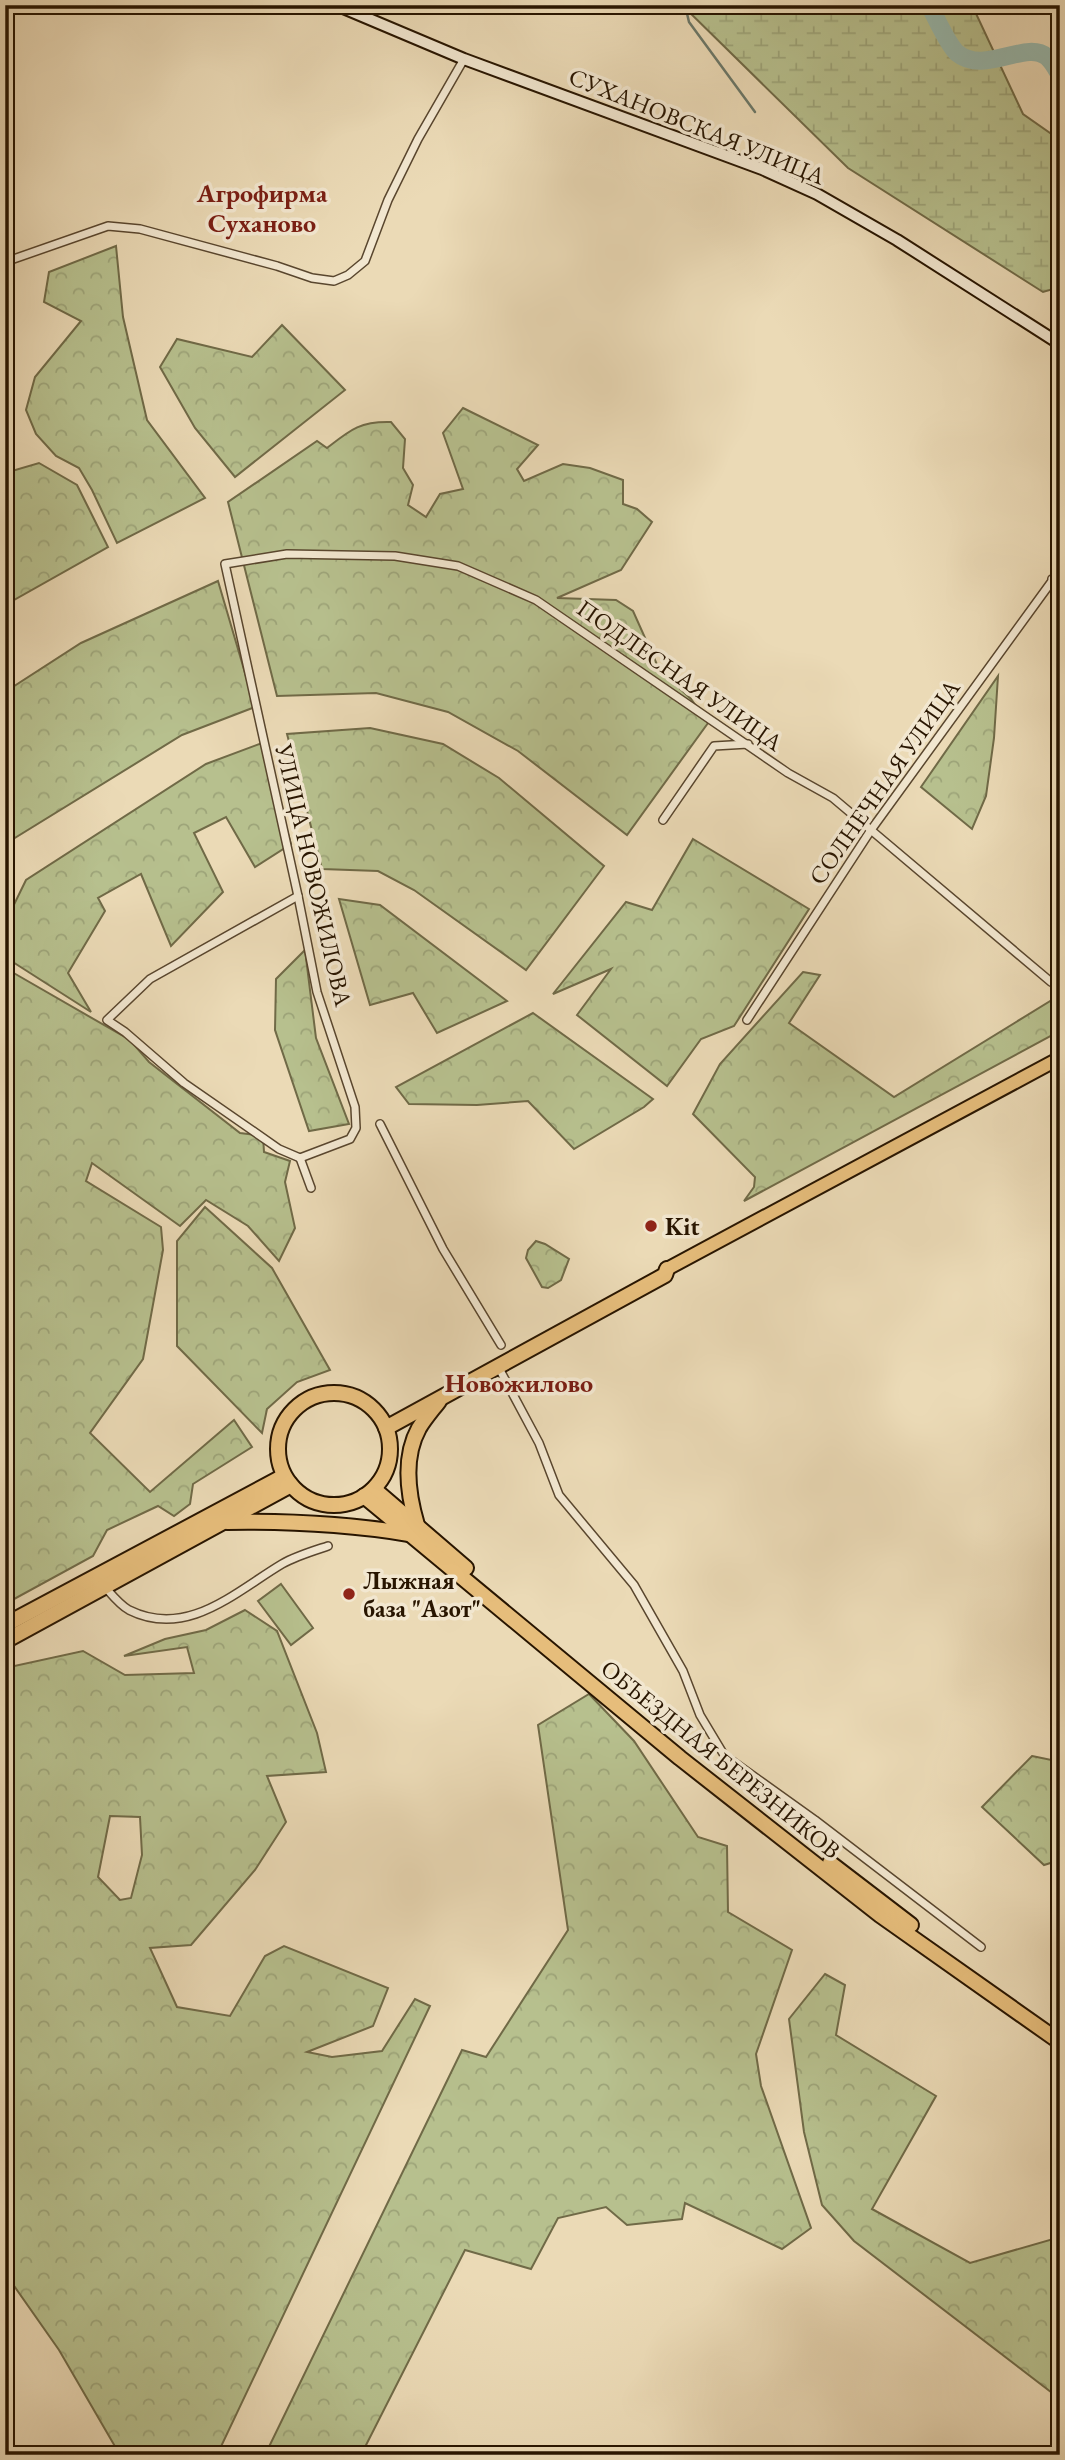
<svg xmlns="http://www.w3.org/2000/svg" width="1065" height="2460" viewBox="0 0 1065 2460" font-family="'EB Garamond',serif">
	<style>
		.forest { fill: url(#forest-crowns); stroke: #706a47; stroke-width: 2; fill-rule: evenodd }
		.wetland { fill: url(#wetland-marsh); stroke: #706a47; stroke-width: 2 }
		.pitch { fill: #b7c08e; stroke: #706a47; stroke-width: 2 }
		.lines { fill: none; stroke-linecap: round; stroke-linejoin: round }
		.stream { stroke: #6b7869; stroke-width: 2.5 }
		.river { stroke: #98baaf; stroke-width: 18 }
		.street-casing { stroke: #59462e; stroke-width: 10 }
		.secondary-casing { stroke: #281500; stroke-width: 14 }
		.primary-casing { stroke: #281500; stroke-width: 16 }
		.highway-casing { stroke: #281500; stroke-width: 18 }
		.street { stroke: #f2e7d0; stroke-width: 7 }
		.secondary { stroke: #f2e7d0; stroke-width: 10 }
		.primary { stroke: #e6bd7b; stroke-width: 12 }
		.highway { stroke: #e6bd7b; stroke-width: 14 }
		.poi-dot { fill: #8f2418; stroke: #f2e7d0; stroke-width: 2.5 }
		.labels { text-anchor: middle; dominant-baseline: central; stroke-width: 7; stroke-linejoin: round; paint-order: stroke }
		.street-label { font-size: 24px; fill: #281500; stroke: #f2e7d0 }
		.poi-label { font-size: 24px; font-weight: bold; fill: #281500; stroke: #f2e7d0; text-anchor: start }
		.neighbourhood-label { font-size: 26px; font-weight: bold; fill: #7a1f14; stroke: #f2e7d0 }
	</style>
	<defs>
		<pattern id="forest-crowns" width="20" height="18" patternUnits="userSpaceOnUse" patternTransform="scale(1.75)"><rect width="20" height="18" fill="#b7c08e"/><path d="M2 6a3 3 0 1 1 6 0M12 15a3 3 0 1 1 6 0" fill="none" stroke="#9da479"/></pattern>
		<pattern id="wetland-marsh" width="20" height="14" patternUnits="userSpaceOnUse" patternTransform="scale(1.75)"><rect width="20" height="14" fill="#b7c08e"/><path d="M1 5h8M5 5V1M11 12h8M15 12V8" fill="none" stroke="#9da479"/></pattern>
	</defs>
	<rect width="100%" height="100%" fill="#ebdab6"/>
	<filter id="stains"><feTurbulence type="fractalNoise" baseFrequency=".00286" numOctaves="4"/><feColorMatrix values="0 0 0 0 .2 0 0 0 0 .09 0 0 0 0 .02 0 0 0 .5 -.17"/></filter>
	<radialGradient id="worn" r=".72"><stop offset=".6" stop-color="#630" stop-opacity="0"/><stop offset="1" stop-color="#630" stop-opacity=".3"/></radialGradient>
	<!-- forest -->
	<g class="forest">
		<polygon points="116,246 123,317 147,420 205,498 117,543 92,490 79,468 56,456 36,434 26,410 35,377 81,321 44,302 49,272"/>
		<polygon points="282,325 345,390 235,477 195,428 160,367 177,339 252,357"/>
		<path d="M463 408 538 445 517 469 524 481 563 464 590 468 623 480V504L637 509 652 522 621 570 557 598 616 600 633 611 659 669 691 699 708 723 627 835 518 751 448 712 376 693 277 696 228 502 317 441 327 448C350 430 360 421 391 422L405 439 403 468 413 485 408 505 426 517 440 494 463 489 443 433Z"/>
		<polygon points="39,463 77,485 108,547 5,605 5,473"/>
		<polygon points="218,581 255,707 182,735 5,844 5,692 81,643"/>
		<polygon points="998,676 994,738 986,796 972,829 921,787"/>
		<polygon points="370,728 443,744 499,778 604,866 526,970 414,890 378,871 322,869 287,734"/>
		<polygon points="262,743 291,844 255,867 226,817 194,833 223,892 171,946 141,874 98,898 105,911 68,973 91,1012 5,957 5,923 26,880 206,764"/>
		<polygon points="693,839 809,909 734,1026 701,1039 667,1086 577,1015 611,969 553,994 626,902 652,910"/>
		<polygon points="339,899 380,905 507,1001 437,1033 413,993 370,1005"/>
		<polygon points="305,950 316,1038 349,1124 309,1131 275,1030 276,979"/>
		<polygon points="5,968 130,1040 149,1062 240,1133 263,1136 264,1152 290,1161 285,1182 295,1228 279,1261 248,1226 206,1200 180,1226 92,1163 86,1181 161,1227 163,1250 143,1359 90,1433 150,1492 234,1420 252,1447 193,1484 190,1504 174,1516 158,1506 107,1530 93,1556 5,1604"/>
		<polygon points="803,972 820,975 789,1023 894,1097 1060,995 1060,1031 744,1201 754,1187 755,1177 693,1114 720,1064"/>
		<polygon points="533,1013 653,1099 644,1107 574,1149 528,1101 477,1105 409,1104 396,1087"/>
		<polygon points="205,1207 272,1268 330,1370 297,1382 267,1409 262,1433 177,1346 177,1241"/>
		<polygon points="536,1241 545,1244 569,1259 561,1280 548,1288 542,1287 526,1258 528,1250"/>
		<path d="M245 1610 277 1631 317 1733 326 1772 267 1776 286 1822 255 1870 191 1945 150 1948 177 2007 230 2016 265 1956 284 1946 388 1988 373 2026 307 2052 332 2057 382 2051 415 1999 430 2006 217 2455H120L59 2350 5 2273V1668L83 1651 125 1675 194 1673 187 1647 124 1656 165 1639 206 1630ZM110 1816 140 1817 142 1855 131 1898 120 1900 98 1877Z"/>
		<polygon points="589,1694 634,1741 698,1837 727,1846 728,1912 792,1950 756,2054 761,2086 811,2228 782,2249 685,2203 682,2219 627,2225 606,2207 558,2218 531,2269 465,2250 361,2455 265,2455 462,2050 486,2057 568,1930 538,1725"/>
		<polygon points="1032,1756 1056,1761 1060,1757 1060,1860 1044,1865 982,1807"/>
		<polygon points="825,1974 845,1985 836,2035 936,2096 872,2209 970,2263 1060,2237 1060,2399 854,2241 822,2205 804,2132 789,2019"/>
	</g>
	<!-- wetland -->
	<polygon class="wetland" points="682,5 972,5 1023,114 1060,140 1060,287 1043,292 848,168"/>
	<!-- pitch -->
	<polygon class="pitch" points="281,1584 313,1628 291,1645 258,1601"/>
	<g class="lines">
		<!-- stream -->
		<polyline class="stream" points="685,5 689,22 755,112"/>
		<!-- river -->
		<path class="river" d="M929 5C936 17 947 44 957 53 985 76 1026 39 1047 57 1052 61 1056 69 1060 75"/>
		<!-- street casing -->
		<g class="street-casing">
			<g id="street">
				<polyline points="5,262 108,226 140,229 277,266 312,278 334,281 348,275 365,261 388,200 418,139 464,59"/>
				<polyline points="1052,579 1060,608"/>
				<polyline points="663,820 714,746 748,744"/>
				<polyline points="298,896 150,979 107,1020 125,1032 184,1083 279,1149 300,1158"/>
				<polyline points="747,1020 871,830 1060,570"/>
				<polyline points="380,1124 443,1249 501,1345"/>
				<polyline points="300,1158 350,1139 356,1128 355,1107 317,992 298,896 225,564 287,554 395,556 458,566 536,600 788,773 833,798 1051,982 1060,977"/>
				<polyline points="300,1158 311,1188"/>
				<polyline points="501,1372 539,1443 559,1495 634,1585 683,1671 700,1715 724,1755 815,1820 981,1947"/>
				<path d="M105 1587C112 1595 120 1605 129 1610 187 1639 235 1592 282 1564 296 1556 313 1551 328 1546"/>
			</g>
		</g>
		<!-- secondary casing -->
		<g class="secondary-casing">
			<polyline id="secondary" points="336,5 464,59 762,169 817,194 897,240 1060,344"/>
		</g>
		<!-- primary casing -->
		<g class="primary-casing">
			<polyline id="primary" points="667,1269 1060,1058"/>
		</g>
		<!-- highway casing -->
		<g class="highway-casing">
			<g id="highway">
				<circle cx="334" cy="1449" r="56"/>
				<polyline points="386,1428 665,1275 667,1269"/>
				<polyline points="374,1489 466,1568"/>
				<polyline points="364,1496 680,1758 880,1915 1060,2042"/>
				<path d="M227 1522C288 1521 348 1524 409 1534"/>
				<path d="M417 1525C408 1495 403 1457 419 1428 425 1418 433 1409 439 1401"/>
				<polyline points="5,1625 284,1476"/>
				<polyline points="5,1641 291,1485"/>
				<polyline points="830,1863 911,1925"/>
			</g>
		</g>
		<!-- street -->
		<use href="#street" class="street"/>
		<!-- secondary -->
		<use href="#secondary" class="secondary"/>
		<!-- primary -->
		<use href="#primary" class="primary"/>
		<!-- highway -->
		<use href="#highway" class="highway"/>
	</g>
	<!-- markers -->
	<g class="poi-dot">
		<circle cx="651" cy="1226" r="7"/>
		<circle cx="349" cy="1594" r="7"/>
	</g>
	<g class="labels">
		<!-- street labels -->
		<g class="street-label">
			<text transform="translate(697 126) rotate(22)">СУХАНОВСКАЯ УЛИЦА</text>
			<text transform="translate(680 675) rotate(35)">ПОДЛЕСНАЯ УЛИЦА</text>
			<text transform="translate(884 782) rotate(-55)">СОЛНЕЧНАЯ УЛИЦА</text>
			<text transform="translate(314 875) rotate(77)">УЛИЦА НОВОЖИЛОВА</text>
			<text transform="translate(721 1759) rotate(39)">ОБЪЕЗДНАЯ БЕРЕЗНИКОВ</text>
		</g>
		<!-- poi labels -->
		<g class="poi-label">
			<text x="665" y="1226">Kit</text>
			<text x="363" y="1580">Лыжная<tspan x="363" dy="28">база "Азот"</tspan></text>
		</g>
		<!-- neighbourhood labels -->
		<g class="neighbourhood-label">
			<text x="262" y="193">Агрофирма<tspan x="262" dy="30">Суханово</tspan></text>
			<text x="519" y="1383">Новожилово</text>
		</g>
	</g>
	<!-- margin -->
	<rect width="1065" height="2460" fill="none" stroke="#ebdab6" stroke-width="28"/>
	<rect x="7" y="7" width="1051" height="2446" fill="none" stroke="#281500" stroke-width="3.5"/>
	<rect x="14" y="14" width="1037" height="2432" fill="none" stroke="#281500" stroke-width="2"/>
	<rect width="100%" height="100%" filter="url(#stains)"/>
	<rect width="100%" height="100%" fill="url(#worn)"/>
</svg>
